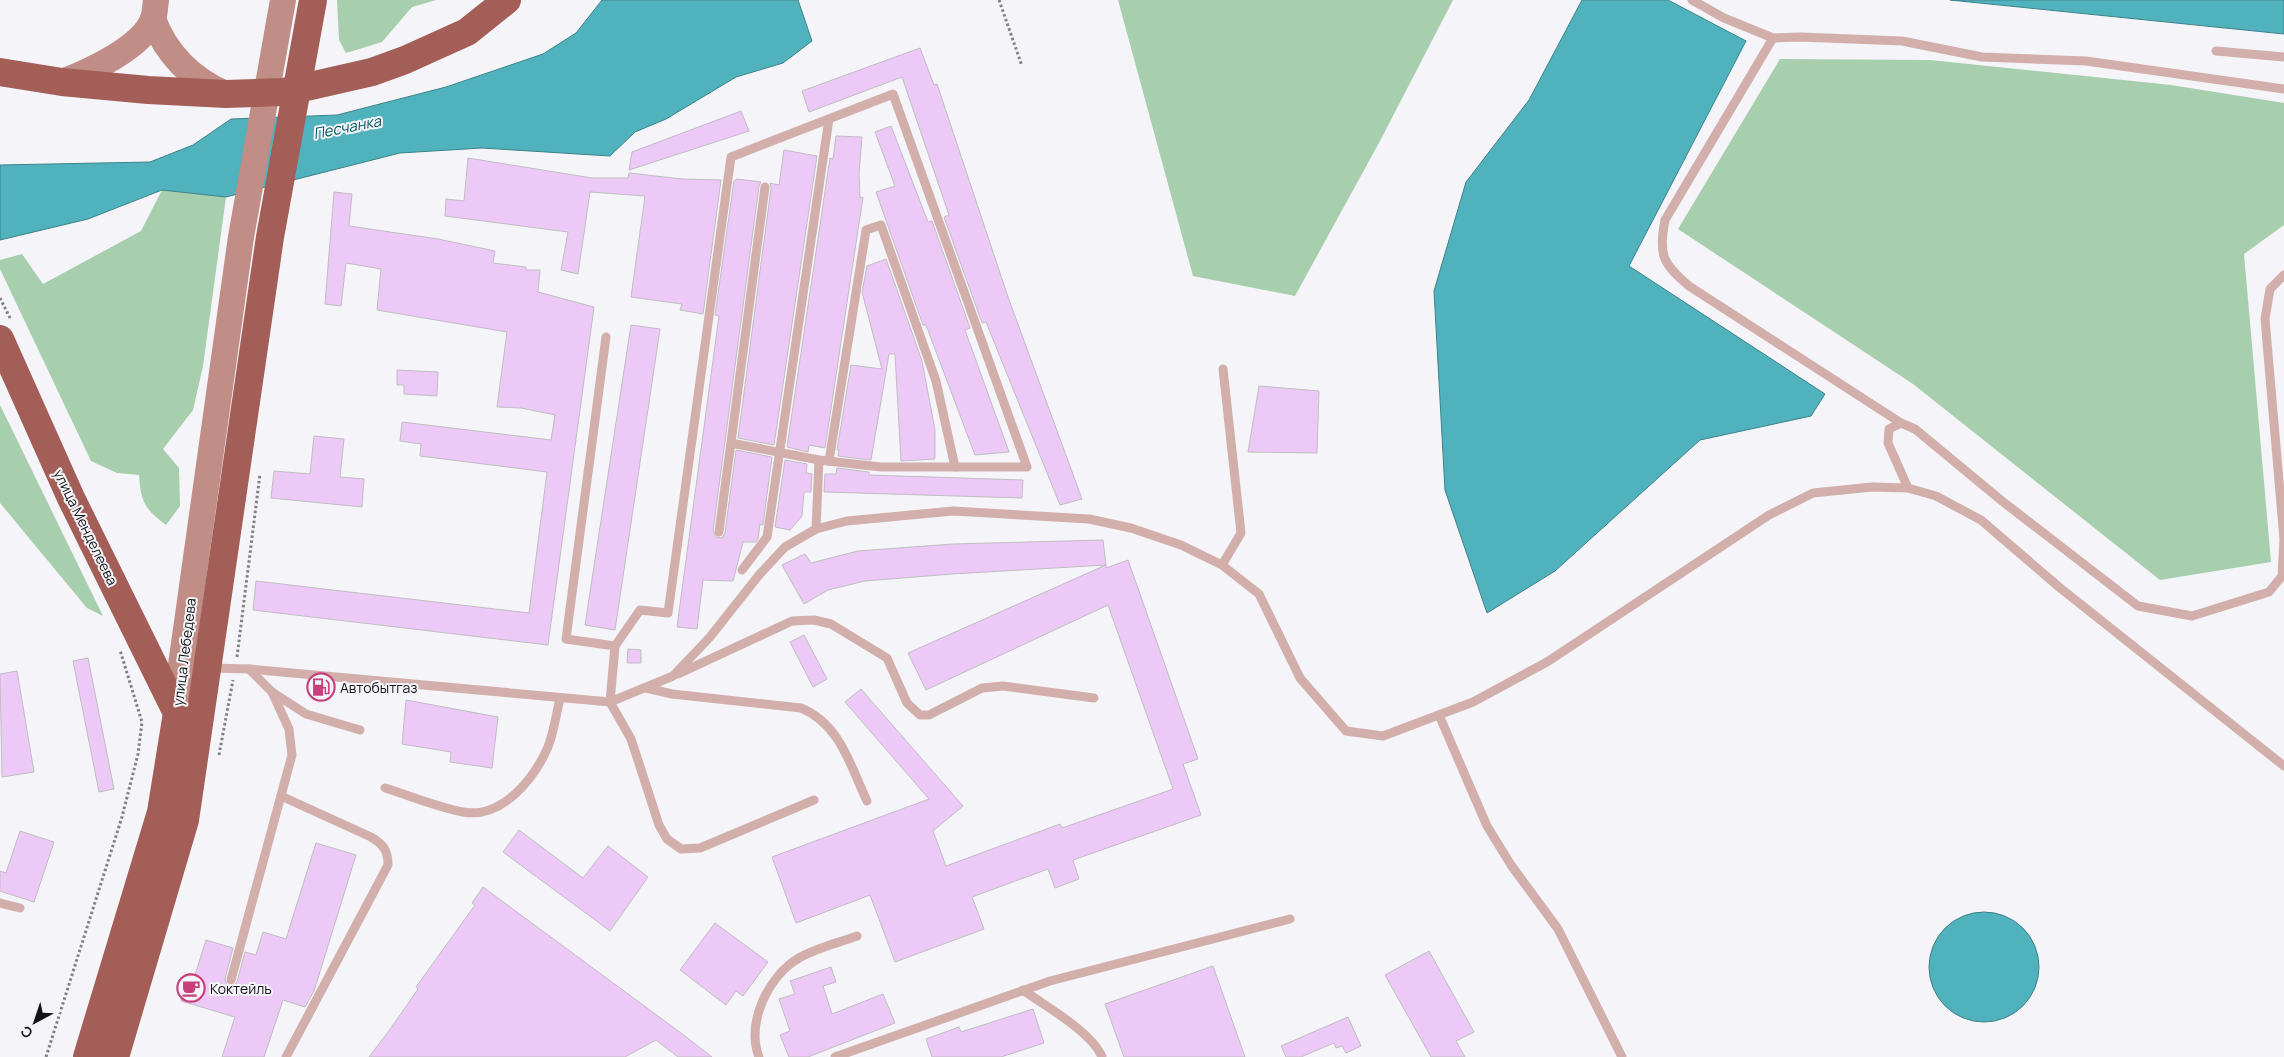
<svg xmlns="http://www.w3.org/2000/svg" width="2284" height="1057" viewBox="0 0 2284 1057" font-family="Manrope,sans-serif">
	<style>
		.green { fill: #a7cead }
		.water { fill: #50b2bc; stroke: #3e838a }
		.building { fill: #edc9f8; stroke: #c0bdc1 }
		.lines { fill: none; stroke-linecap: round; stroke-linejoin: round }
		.path { stroke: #808184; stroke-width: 3; stroke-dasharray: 2.5 2.5; stroke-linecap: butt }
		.lane { stroke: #d3afab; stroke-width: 9 }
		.secondary { stroke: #c08d87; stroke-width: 26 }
		.highway { stroke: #a45e58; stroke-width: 28 }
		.labels { text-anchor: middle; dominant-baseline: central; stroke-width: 4; stroke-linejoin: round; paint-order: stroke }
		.street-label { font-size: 14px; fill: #131415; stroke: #f4f4f9 }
		.poi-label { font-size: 14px; fill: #131415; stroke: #f4f4f9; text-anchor: start }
		.water-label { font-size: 15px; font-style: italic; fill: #005b62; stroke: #f4f4f9 }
	</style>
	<rect width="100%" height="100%" fill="#f4f4f9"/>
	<!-- green -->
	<g class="green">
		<polygon points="337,0 436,0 412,7 382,42 346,53 339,40"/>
		<polygon points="1118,0 1453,0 1380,141 1295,296 1193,276"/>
		<polygon points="1780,59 1930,60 2171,85 2284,103 2284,225 2244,254 2271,562 2160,580 1913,384 1678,229"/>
		<path d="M162 190 226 197 203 366 193 410 163 449 179 468 180 506 166 525C144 508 141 502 139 475L117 473 91 461 0 269V260L22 254 43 284 141 231Z"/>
		<polygon points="0,405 103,616 87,608 0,503"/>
	</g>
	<!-- water -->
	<g class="water">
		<polygon points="602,0 798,0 812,41 783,63 736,77 666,119 635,132 610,156 482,148 400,153 226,197 162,190 88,219 0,240 0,165 150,162 193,145 231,119 337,115 446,87 543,54 576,33"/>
		<polygon points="1582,0 1668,0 1746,41 1629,266 1825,394 1811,416 1700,440 1555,571 1487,613 1445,490 1434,291 1466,182 1529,100"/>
		<polygon points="1950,0 2284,0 2284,34"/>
		<circle cx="1984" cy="967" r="55"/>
	</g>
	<!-- building -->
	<g class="building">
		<polygon points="920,48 934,85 937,84 1008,297 1082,499 1060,505 986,322 982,323 944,217 949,215 902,77 809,112 802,91"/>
		<polygon points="741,111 749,131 629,170 632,152"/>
		<polygon points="891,126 928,222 932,221 970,328 965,330 1009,452 975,455 926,325 923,325 876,192 895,186 875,132"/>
		<polygon points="836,136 862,137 859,173 860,198 863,197 825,448 809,445 808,452 787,447 830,158 833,159"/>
		<polygon points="784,150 817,156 774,445 738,438 771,188 770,183 779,185"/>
		<polygon points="468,158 592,178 628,178 629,173 682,179 721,180 703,314 680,310 682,304 631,297 645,196 590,192 578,274 561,270 568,232 445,216 446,199 464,201"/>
		<polygon points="737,179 761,182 759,186 713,531 716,537 722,538 725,533 736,450 772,457 763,525 760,524 758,539 756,542 743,542 733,581 703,580 697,629 677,627 719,316 715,315 734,181"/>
		<polygon points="334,192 352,194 349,226 438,239 495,251 493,263 526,267 526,270 540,270 538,292 594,307 548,645 253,610 256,581 529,613 547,472 420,456 421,444 400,441 402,422 551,440 555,415 521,408 497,407 507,332 377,310 381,269 346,263 341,306 325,304"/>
		<polygon points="886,259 922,361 935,430 935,459 901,461 895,354 889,354 871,460 838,456 839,450 837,450 851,365 882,369 862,292 867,266"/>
		<polygon points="631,325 660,329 615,630 585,625"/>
		<polygon points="397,370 438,372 437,396 404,394 404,385 397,385"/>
		<polygon points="1259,386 1319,391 1317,453 1248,452"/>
		<polygon points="314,436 344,439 340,477 364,479 362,507 271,498 274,471 310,474"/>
		<polygon points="785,460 807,464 806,473 812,474 811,492 804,492 802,516 790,530 775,527"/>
		<polygon points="837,468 869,472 869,475 1023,480 1022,498 824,492 825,474 836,474"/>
		<polygon points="1103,540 1106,565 952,574 865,581 828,590 804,604 782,565 805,554 811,563 858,551 953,544"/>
		<polygon points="1128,560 1198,759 1183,764 1201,815 1073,860 1079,879 1055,888 1048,869 972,897 984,929 895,962 870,895 796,923 772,857 929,799 845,702 861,689 963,806 933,831 946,866 1060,824 1062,828 1173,789 1108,605 926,690 908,653 1106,565 1106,568"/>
		<polygon points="804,635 827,679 813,687 790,642"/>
		<polygon points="628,649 641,650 641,663 627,663"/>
		<polygon points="88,658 114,789 99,792 73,661"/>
		<polygon points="17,671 34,772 2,777 0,674"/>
		<polygon points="406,700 498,717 492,768 450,762 451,752 402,744"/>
		<polygon points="519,830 583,878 608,846 648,877 610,931 503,852"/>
		<polygon points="20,831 54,842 34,902 0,891 0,871 6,873"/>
		<polygon points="316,843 356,855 314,991 305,1007 283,1000 264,1057 222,1057 235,1017 181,1001 189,973 195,975 206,940 233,948 225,979 227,985 233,986 237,982 245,952 256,955 263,932 286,939"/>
		<polygon points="483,887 681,1033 712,1057 678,1057 656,1040 625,1057 369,1057 391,1028 418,989 416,987 475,905 472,903"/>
		<polygon points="715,923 768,962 743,996 736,991 726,1005 680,970"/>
		<polygon points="1429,951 1474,1032 1456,1041 1465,1057 1431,1057 1385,975"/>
		<polygon points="1213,966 1245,1057 1124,1057 1105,1004"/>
		<polygon points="831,967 836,982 823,986 832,1014 883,994 895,1023 808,1057 789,1057 780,1035 790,1031 779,999 795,994 790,981"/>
		<polygon points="1033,1009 1044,1043 1001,1057 932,1057 926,1039 959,1027 961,1032"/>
		<polygon points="1348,1017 1361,1046 1346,1053 1342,1046 1336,1048 1334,1043 1301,1057 1286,1057 1281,1046"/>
	</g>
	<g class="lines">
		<!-- path -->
		<g class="path">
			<polyline points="999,0 1022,66"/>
			<polyline points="0,298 11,320"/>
			<polyline points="237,657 260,474"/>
			<polyline points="219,755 233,680"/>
			<polyline points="46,1057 122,817 138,754 142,722 120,650"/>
		</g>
		<!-- lane -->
		<g class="lane">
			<polyline points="1692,0 1724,18 1773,38 1800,37 1902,41 1982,57 2086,61 2284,89"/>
			<path d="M1773 38 1665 220C1658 255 1663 264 1689 286L1901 423"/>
			<polyline points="2216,51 2284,57"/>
			<polyline points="606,337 566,639 615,646 640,610 668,613 731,157 893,94 1027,467 881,467 819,460 731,443"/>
			<polyline points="829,461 866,230 881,225 936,381 955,467"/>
			<polyline points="1908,488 1888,443 1889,429 1901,423 1915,429 2002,501 2138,606 2192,616 2269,592 2282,576 2284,539 2265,319 2270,289 2284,275"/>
			<polyline points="816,529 819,460"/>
			<polyline points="719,532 765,187"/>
			<polyline points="1222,565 1241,533 1223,369"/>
			<polyline points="742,570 767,537 829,119"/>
			<polyline points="615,646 610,702 631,739 659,825 667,839 681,849 700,848 814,800"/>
			<polyline points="210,668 249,669 610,702 673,676 710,637 759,575 785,547 816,529 847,521 953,511 1089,519 1131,528 1181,545 1222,565 1259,594 1300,678 1346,731 1383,736 1473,702 1547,662 1769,515 1813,493 1872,487 1908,488 1936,496 1981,520 2059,587 2284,766"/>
			<polyline points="249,669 272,692 306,714 360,730"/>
			<polyline points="678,674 792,621 814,620 831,624 887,658 907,703 920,715 929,715 982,688 1003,686 1094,698"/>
			<path d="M646 688 672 694 801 708C840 724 850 765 867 801"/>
			<polyline points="1439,715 1487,826 1511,865 1558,929 1622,1057"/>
			<path d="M385 788C411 796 437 807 463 812 502 819 534 779 548 747 554 732 556 714 560 699"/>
			<path d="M281 796 371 837C383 844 388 850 388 865L286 1057"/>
			<polyline points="0,903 20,908"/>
			<polyline points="231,980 292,755 289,729 272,692"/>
			<path d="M1023 990C1045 1006 1092 1032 1102 1057"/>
			<path d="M759 1057C746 1023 768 976 799 958 816 948 838 943 857 936"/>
			<polyline points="835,1057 1050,981 1290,919"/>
		</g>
		<!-- secondary -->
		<g class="secondary">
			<path d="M153 19C166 54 192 80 226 94"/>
			<path d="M62 82C88 72 142 48 153 19 155 14 155 6 156 0"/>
			<polyline points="177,713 181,665 241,237 283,0"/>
		</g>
		<!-- highway -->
		<g class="highway">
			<polyline points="0,72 62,82 148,90 226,94 284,92 372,72 405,60 467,32 507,0"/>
			<polyline points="0,339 71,498 177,713 161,812 87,1057"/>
			<polyline points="115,1057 185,820 270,237 313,0"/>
		</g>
	</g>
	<!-- icons -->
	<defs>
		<g id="fuel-ring" transform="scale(1.4375)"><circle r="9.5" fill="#f4f4f9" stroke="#c73f7b" stroke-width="1.5"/><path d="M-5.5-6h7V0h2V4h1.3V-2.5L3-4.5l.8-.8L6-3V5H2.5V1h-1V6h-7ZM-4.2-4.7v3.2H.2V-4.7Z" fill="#c73f7b"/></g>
		<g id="cafe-ring" transform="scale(1.4375)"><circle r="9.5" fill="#f4f4f9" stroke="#c73f7b" stroke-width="1.5"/><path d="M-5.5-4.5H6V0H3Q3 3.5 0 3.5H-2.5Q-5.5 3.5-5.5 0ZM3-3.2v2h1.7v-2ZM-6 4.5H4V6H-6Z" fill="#c73f7b"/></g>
	</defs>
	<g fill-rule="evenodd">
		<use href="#fuel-ring" x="321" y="687"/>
		<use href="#cafe-ring" x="191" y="988"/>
	</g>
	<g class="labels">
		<!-- street labels -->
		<g class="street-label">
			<text transform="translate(86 527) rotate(64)">улица Менделеева</text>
			<text transform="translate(184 652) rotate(-83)">улица Лебедева</text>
		</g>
		<!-- poi labels -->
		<g class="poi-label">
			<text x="340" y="687">Автобытгаз</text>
			<text x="210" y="988">Коктейль</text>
		</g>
		<!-- water labels -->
		<g class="water-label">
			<text transform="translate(347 127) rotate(-11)">Песчанка</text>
		</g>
	</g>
	<!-- north arrow -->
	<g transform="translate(35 1022) rotate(220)" stroke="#f4f4f9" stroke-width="4" paint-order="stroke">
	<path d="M0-4L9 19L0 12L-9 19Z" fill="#131415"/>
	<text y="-8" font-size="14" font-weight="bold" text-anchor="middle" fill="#131415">С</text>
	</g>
</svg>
